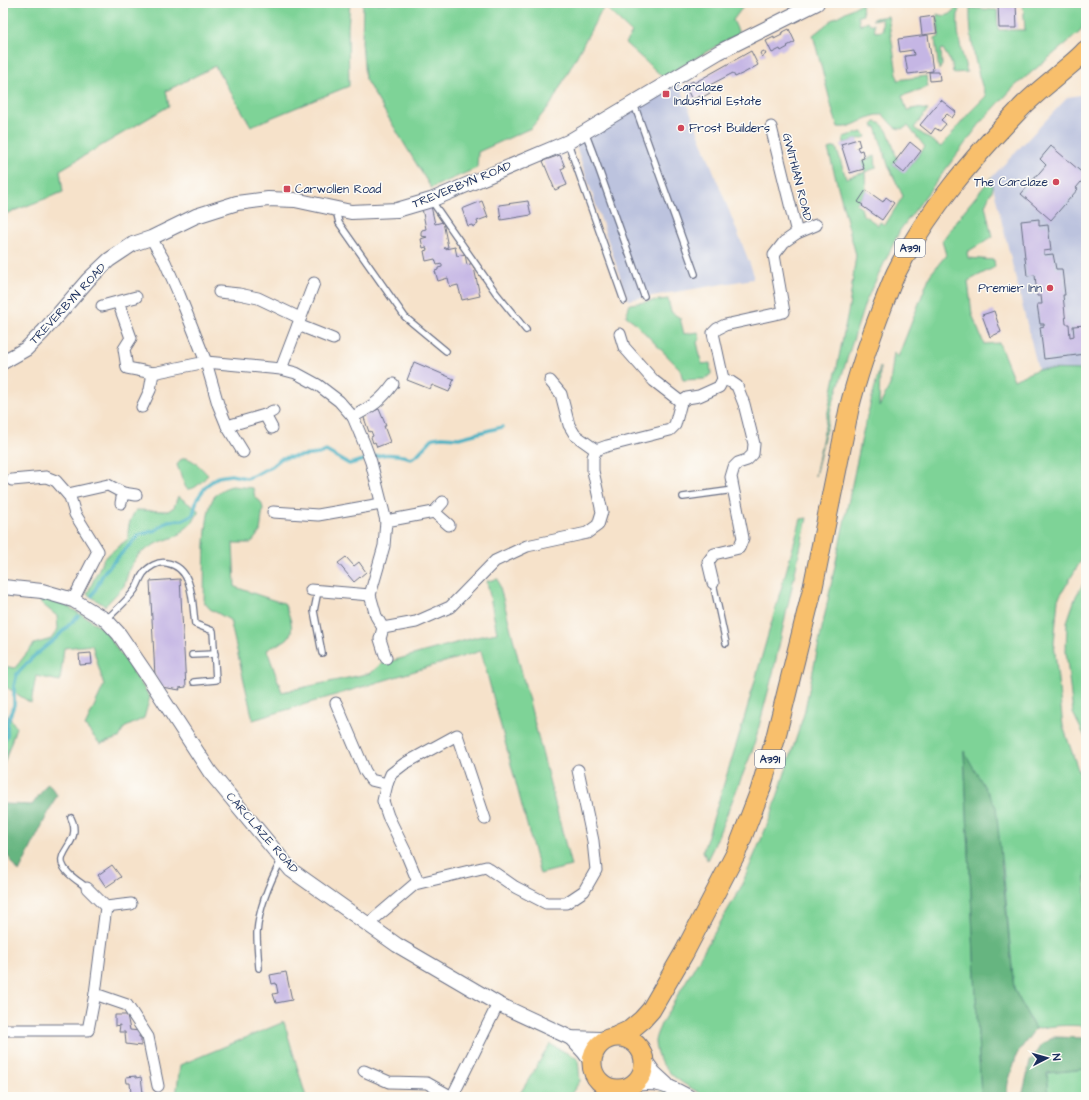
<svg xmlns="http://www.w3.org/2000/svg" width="1089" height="1100" viewBox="0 0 1089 1100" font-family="'Architects Daughter',sans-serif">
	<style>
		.industrial { fill: #bcc3de }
		.green { fill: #7ed397; stroke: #4c817a }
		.forest { fill: #66b580; stroke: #40726f }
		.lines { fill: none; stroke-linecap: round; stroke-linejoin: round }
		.stream { stroke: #44b0c2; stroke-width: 3.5 }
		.building { fill: #c5b6e4 }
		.service-casing { stroke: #686e84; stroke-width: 8 }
		.minor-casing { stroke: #686e84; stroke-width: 13 }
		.tertiary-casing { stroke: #686e84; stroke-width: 16 }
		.trunk-casing { stroke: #686e84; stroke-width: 21 }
		.service { stroke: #fff; stroke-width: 5.5 }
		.minor { stroke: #fff; stroke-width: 11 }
		.tertiary { stroke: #fff; stroke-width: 14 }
		.trunk { stroke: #f8bf6c; stroke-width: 19 }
		.poi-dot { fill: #d1495b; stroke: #fdfcf7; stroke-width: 1.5 }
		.labels { text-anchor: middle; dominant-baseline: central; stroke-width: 3; stroke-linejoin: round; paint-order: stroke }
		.shield { fill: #fdfcf7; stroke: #5f6c8c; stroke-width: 1 }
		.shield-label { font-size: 11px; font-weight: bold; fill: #1b2f5e }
		.poi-label { font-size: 12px; fill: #1b2f5e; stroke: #fdfcf7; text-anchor: start }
		.street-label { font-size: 12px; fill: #1b2f5e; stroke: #fdfcf7 }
	</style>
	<rect width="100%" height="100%" fill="#fdfcf7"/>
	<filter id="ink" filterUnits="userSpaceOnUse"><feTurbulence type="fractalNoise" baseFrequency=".025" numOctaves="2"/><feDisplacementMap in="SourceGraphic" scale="8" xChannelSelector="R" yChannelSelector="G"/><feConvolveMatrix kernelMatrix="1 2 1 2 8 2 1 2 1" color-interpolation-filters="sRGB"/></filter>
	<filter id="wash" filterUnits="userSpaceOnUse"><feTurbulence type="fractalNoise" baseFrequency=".012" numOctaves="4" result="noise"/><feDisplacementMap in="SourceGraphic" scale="16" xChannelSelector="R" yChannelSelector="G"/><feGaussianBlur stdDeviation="0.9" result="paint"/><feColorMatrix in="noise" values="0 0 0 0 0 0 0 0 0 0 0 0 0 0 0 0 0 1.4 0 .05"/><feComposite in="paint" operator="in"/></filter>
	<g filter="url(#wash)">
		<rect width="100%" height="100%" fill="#f6e2ca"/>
		<!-- industrial -->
		<g class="industrial">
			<polygon points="679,83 753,272 753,279 628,300 575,143"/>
			<polygon points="1086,94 1086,370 1038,369 991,178 1068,97"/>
		</g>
		<!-- green -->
		<g class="green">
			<polygon points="3,3 350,3 348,28 349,86 251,126 215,66 166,91 169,106 60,170 63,192 3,215"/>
			<polygon points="363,3 746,3 733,20 739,33 663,77 625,43 632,33 605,7 600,13 551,104 531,128 478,152 477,168 431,188 365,79 362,42"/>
			<path d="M862 3 863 15 858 16 860 25 868 21 870 24H874L875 32 883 31 882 19 872 20 875 18 888 16 898 80 926 76 928 87 902 96 907 110 917 108 928 110 914 128 941 147 970 112 986 96C976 73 969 34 970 8L997 10 998 30H1025L1023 3H1086V19L1080 32 1015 86 982 121 900 230 865 303 831 409 815 476 849 307 856 255 828 149 836 147 846 178 865 172 862 161 875 156 876 168 865 172 866 190 856 204 862 209 861 211 863 212 862 214 878 225 880 222 885 225 903 196 888 165 876 127H874L873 124 875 122C889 122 893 148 897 159L893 164 904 173 925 147 908 126C895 134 892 123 883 115 867 113 854 130 838 127L833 112 813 35 833 19Z"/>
			<path d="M958 3H960C954 27 961 49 967 72L953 73 952 64 943 49 941 50 942 65 939 70 935 39 939 37 937 14C948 18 954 14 958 3Z"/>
			<polygon points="862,132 864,133 866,137 844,143 843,137"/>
			<path d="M991 178 993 188 985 205 992 237 967 252 968 258 994 260 995 267 968 281 972 314 984 344 999 343 1014 380 1038 369 1086 370V555L1082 559 1058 599 1054 643 1063 726 1083 784 1086 796V1026C1068 1025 1053 1025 1035 1029L1014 989 1003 866 964 752 981 1097H709C687 1087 656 1071 655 1042 655 1037 659 1029 661 1024L740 889 771 816 804 714 863 432 880 367 879 407 890 385 894 352 898 357 930 275 946 255 942 241 963 212Z"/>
			<polygon points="668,299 671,312 680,318 684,334 698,332 700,339 697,342 702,364 710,363 711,374 705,379 683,380 680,369 633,321 626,316 630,304"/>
			<path d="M185 458C194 459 202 469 208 475 202 481 196 490 187 489L185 486 177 465 180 460Z"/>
			<path d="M232 486 253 488 255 497 261 502 263 508 260 532 251 543H233L235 587 273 600 284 603C288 613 297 629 287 639 282 643 273 646 267 650L282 692 371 673 381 664 477 637 497 633 487 581 498 579 571 866 540 874 481 651 253 720 230 620 210 609 204 602C205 579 202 515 214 497 219 491 224 488 232 486Z"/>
			<path d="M178 496 199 511 193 522 177 536 157 543 139 554 130 567 124 586 105 606 87 594 104 558 129 538C126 529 131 517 136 510L168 511 174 507Z"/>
			<polygon points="807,518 773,673 753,749 714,846 707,860 703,851 742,726 801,519"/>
			<polygon points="1086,579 1086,739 1073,713 1066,652 1067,622 1076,596"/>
			<polygon points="37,596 63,604 89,619 105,631 150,697 144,718 124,728 119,738 100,744 85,726 104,685 92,645 64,648 60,681 36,676 31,703 3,685 3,666 15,668 34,644 51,639 58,629 57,616 42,604"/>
			<polygon points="8,715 16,727 3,767 3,731"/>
			<polygon points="284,1022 306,1097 176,1097 180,1065"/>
			<polygon points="550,1044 578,1059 580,1081 569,1097 518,1097"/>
			<polygon points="1086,1069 1086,1097 1049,1097 1047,1073"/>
			<polygon points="664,1092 674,1097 641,1097"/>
		</g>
		<!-- forest -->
		<g class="forest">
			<polygon points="964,751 996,807 1014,989 1035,1029 1017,1054 1008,1083 1006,1097 981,1097"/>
			<polygon points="48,783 57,795 19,872 3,849 3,804 32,805"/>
			<polygon points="1054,1037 1086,1038 1086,1069 1047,1073 1049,1097 1022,1097 1030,1062 1041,1045"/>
		</g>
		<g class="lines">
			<!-- stream -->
			<g class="stream">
				<path d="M92 596 104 572 139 535 156 530 168 521 183 520 193 515 197 499 207 485 218 477 231 475 246 478 250 477 257 474 272 466 282 458 319 454 326 451 349 464C376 457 383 450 411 458L417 455 433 438 442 437 459 438 502 427"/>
				<polyline points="3,742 7,735 7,724 14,705 14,686 17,674 33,657 55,639 78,616"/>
			</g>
		</g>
		<g id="blocks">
			<!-- building -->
			<g class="building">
				<polygon points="998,3 1016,3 1017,28 999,28"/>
				<polygon points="934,16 937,33 922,35 920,18"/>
				<polygon points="789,29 795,42 787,46 788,47 781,51 780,49 772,53 766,41 774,37 774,39 782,35 781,33"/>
				<polygon points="928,35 933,71 908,74 905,56 914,55 913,50 900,52 898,39"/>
				<polygon points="751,51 758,65 744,73 735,77 733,73 706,87 710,93 701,98 700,96 692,100 685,85 693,81 694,83"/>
				<polygon points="764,51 766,54 762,57 760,53"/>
				<polygon points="929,72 939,72 940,80 930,81"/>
				<polygon points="941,100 956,112 952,118 947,114 941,120 946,124 940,131 935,128 931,134 920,125"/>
				<polygon points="858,139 860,146 857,147 859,151 862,150 864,158 861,159 864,169 850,173 841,144"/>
				<polygon points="910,142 921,151 904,173 893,164"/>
				<polygon points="1051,146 1086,176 1076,188 1078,189 1051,220 1021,194 1046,165 1040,159"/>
				<polygon points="560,155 565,167 561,169 567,185 555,190 543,161"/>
				<polygon points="866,190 883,202 886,197 894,203 882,220 862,206 863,205 858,202"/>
				<polygon points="482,201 488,217 477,221 478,224 473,227 472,225 468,226 462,209"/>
				<polygon points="528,201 531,215 501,220 499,205"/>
				<polygon points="431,206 435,224 443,222 448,247 444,248 445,249 455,247 457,256 465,254 467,265 473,263 480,296 462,300 458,285 450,287 448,278 438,281 435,271 438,270 438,268 442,267 442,264 437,265 435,259 426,261 424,251 427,250 426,247 423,248 421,239 427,237 421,236 421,232 422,230 426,229 422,208"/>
				<polygon points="1039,219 1039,226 1048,225 1051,250 1044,251 1044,255 1053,254 1056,269 1062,269 1065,295 1063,295 1066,324 1069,324 1070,337 1074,336 1073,326 1086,325 1086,354 1044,359 1040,327 1044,326 1044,324 1040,324 1037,304 1042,304 1041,296 1037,296 1035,275 1027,276 1021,221"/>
				<polygon points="994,311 1001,332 990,337 982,315"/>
				<polygon points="414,362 454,379 449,392 432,385 430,389 407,380"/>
				<polygon points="379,409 386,426 384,426 390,442 377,447 375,442 373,443 371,437 373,436 371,431 369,432 363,415"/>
				<polygon points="346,557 354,566 359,562 366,572 354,582 338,563"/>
				<polygon points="180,579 186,687 179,688 180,690 161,687 155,676 150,581"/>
				<polygon points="91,653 92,664 80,665 79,654"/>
				<polygon points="112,865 121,877 106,887 98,875"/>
				<polygon points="286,972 292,1000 276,1003 273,994 278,993 276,983 272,984 270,975"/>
				<polygon points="115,1015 127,1015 130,1030 140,1031 139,1037 141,1037 141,1046 126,1044 125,1032 119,1032 120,1025 115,1026"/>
				<polygon points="136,1076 136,1078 141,1077 143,1093 131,1094 130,1083 127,1083 126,1077"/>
			</g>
		</g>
	</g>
	<g filter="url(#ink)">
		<use href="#blocks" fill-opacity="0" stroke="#686e84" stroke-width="1"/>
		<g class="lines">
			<!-- service casing -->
			<g class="service-casing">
				<g id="service">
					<polyline points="634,104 695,274"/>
					<polyline points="585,132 593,153 644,296"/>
					<polyline points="568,143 624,301"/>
					<polyline points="431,200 496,293 526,330"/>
					<polyline points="336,210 339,223 405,317 446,351"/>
					<polyline points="683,497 734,490"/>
					<polyline points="713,583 726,643"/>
					<polyline points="318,591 314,611 322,653"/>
					<path d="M107 619C116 610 130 598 136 588 139 583 140 578 143 574 148 567 158 561 167 563 194 568 192 602 195 624L213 631 216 680 194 682"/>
					<polyline points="192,655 215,654"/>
					<path d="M71 818C82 840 59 850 62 863 65 874 79 881 87 888"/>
					<path d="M259 968C258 956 257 944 257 933 259 907 270 881 282 859"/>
				</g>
			</g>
			<!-- minor casing -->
			<g class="minor-casing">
				<g id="minor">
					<polyline points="771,127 797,233"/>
					<polyline points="151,238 165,262 179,294 206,362 218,404 227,426 243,452"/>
					<polyline points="219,292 239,294 258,298 300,318"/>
					<polyline points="118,302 131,338 124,349 127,368 153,373 206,362 281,369 296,373 318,385 339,401 353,417 364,443 371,462 386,521 384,546 370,595 376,616 383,628 380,639 386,658"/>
					<polyline points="102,306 136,297"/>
					<polyline points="298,325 333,339"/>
					<polyline points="620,334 624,347 654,381 681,402"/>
					<polyline points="281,369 314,283"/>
					<polyline points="550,381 561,394 569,425 575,435 596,450"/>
					<polyline points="142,407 150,390 153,373"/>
					<polyline points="265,415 272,428"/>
					<path d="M353 417C372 406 380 402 393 384"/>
					<polyline points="227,426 265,415 273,411"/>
					<polyline points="12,480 46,477 56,481 70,497 75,514 98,551 73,600"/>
					<polyline points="68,494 108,485 123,493"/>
					<polyline points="443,502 434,512 449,525"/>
					<polyline points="121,503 123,493 136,495"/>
					<polyline points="273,512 318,515 381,504"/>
					<polyline points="386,521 434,512"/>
					<polyline points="713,583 708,562 714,554 739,548 743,538 731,477 734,467 738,463 747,460 753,454 754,444 744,404 737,386 731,382 723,379"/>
					<polyline points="311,590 370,595"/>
					<polyline points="383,628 416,622 450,607 495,561 527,546 587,533 598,525 602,512 593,471 593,457 596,450 607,446 670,430 675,425 681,402 687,398 699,396 719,387 723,379 713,333 717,329 725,325 784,312 774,255 784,242 797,233 816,225"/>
					<polyline points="336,703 365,771 371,780 387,784"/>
					<polyline points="418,882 406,853 388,816 383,801 387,784 391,774 404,764 457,735 485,819"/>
					<polyline points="106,907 131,904"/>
					<polyline points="368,924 415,884 486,867 515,887 546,903 566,903 584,891 596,870 593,841 578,770"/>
					<polyline points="95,994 127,1005 148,1037 158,1086"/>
					<polyline points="3,1030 88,1030 95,994 106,907 87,888"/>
					<polyline points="364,1071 389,1082 427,1083 452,1097"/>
					<polyline points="452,1097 498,1004"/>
				</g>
			</g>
			<!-- tertiary casing -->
			<g class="tertiary-casing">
				<g id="tertiary">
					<polyline points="3,362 26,349 43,332 88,280 109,260 133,244 151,238 196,216 237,203 268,199 295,200 351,212 397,210 431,200 568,142 719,52 817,3"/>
					<polyline points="3,587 42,591 73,600 106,620 119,634 149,678 210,772 291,870 397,945 498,1004 571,1038 600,1039 608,1038"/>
					<polyline points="571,1038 584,1052 592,1063"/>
					<polyline points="644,1059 654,1073 667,1085"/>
					<path d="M633 1084C660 1081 666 1085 689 1097"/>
				</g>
			</g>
			<!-- trunk casing -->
			<g class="trunk-casing">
				<g id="trunk">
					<path d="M617 1036 630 1030 642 1020 651 1010 684 953 736 853 760 791 775 740 813 587 849 409C858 373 870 339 883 305 888 293 892 280 898 269 928 210 973 158 1019 110 1030 98 1044 87 1057 76 1067 67 1077 60 1086 50"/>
					<circle cx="618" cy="1063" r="26"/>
				</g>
			</g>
			<!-- service -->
			<use href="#service" class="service"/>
			<!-- minor -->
			<use href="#minor" class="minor"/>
			<!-- tertiary -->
			<use href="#tertiary" class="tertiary"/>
			<!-- trunk -->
			<use href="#trunk" class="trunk"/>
		</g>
	</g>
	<!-- markers -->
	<g class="poi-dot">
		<rect x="662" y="90" width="8" height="8" rx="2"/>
		<circle cx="681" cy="128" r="4"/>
		<circle cx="1056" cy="182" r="4"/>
		<rect x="283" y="185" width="8" height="8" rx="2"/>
		<circle cx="1050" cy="288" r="4"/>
	</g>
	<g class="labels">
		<!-- shield labels -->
		<g class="shield">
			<rect x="895" y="239" width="30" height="18" rx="3"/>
			<rect x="755" y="750" width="30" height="18" rx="3"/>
		</g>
		<g class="shield-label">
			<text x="910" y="248">A391</text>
			<text x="770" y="759">A391</text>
		</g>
		<!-- poi labels -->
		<g class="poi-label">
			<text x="674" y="87">Carclaze<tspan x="674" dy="14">Industrial Estate</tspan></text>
			<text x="689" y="128">Frost Builders</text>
			<text x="1048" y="182" text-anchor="end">The Carclaze</text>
			<text x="295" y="189">Carwollen Road</text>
			<text x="1042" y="288" text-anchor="end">Premier Inn</text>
		</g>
		<!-- street labels -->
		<g class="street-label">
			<text transform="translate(797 177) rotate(76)">GWITHIAN ROAD</text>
			<text transform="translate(462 185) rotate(-22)">TREVERBYN ROAD</text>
			<text transform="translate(68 304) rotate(-47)">TREVERBYN ROAD</text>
			<text transform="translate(262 833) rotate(49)">CARCLAZE ROAD</text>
		</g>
	</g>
	<!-- margin -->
	<rect width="1089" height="1100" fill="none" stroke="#fdfcf7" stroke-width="16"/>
	<!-- north arrow -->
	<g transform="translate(1047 1058) rotate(84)" stroke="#fdfcf7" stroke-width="3" paint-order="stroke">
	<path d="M0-3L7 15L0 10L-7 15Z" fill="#1b2f5e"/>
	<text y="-6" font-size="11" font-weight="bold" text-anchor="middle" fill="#1b2f5e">N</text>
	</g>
</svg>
